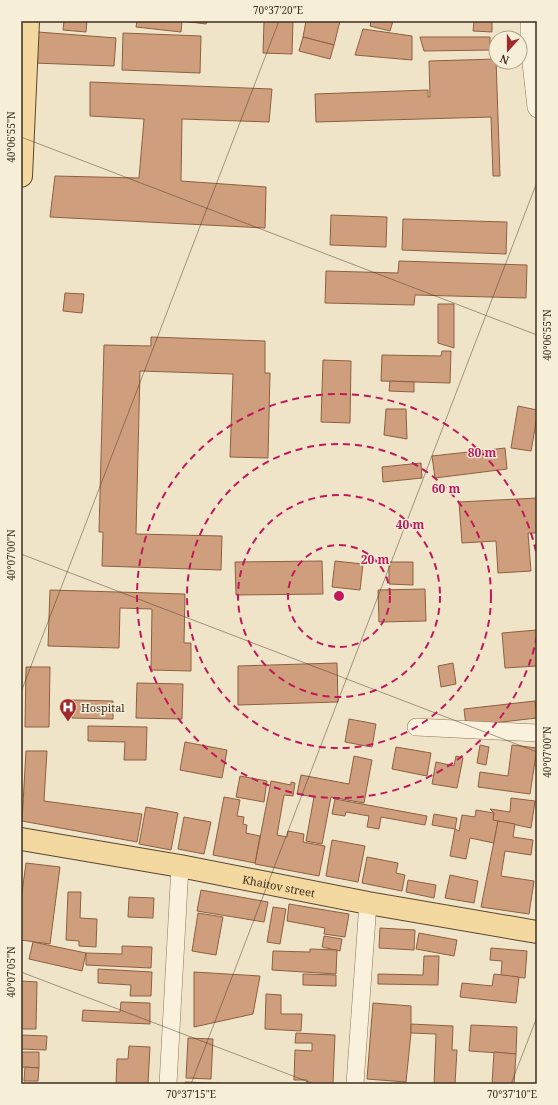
<svg xmlns="http://www.w3.org/2000/svg" width="558" height="1105" viewBox="0 0 558 1105" font-family="'Noto Serif',serif">
	<style>
		.building { fill: #cf9f7d; stroke: #8d5f41 }
		.lines { fill: none; stroke-linecap: round; stroke-linejoin: round }
		.minor-casing { stroke: #8d765c; stroke-width: 18 }
		.primary-casing { stroke: #5b4430; stroke-width: 24 }
		.minor { stroke: #faf1dc; stroke-width: 17 }
		.primary { stroke: #f3d9a0; stroke-width: 22 }
		.ticks { fill: none; stroke: #3d2e20; stroke-width: 1; stroke-opacity: 0.45 }
		.ring { fill: none; stroke: #c2185b; stroke-width: 2; stroke-dasharray: 7 5 }
		.labels { text-anchor: middle; dominant-baseline: central; stroke-width: 3; stroke-linejoin: round; paint-order: stroke }
		.poi-label { font-size: 11px; fill: #3d2e20; stroke: #f7eed8; text-anchor: start }
		.street-label { font-size: 11px; fill: #3d2e20; stroke: #f7eed8 }
		.centre { fill: #c2185b; stroke: #f7eed8; stroke-width: 2 }
		.ring-label { font-size: 12px; text-anchor: middle; font-weight: bold; fill: #c2185b; stroke: #f7eed8; stroke-width: 3; stroke-linejoin: round; paint-order: stroke }
		.neatline { fill: none; stroke: #3d2e20; stroke-width: 1.5 }
		.ticks-label { font-size: 10px; text-anchor: middle; fill: #3d2e20 }
	</style>
	<rect width="100%" height="100%" fill="#f0e4c8"/>
	<!-- building -->
	<g class="building">
		<polygon points="64,21 87,21 86,32 63,30"/>
		<polygon points="137,21 182,21 181,32 136,27"/>
		<polygon points="182,21 207,21 206,24"/>
		<polygon points="264,21 293,21 292,54 263,53"/>
		<polygon points="306,21 340,21 334,45 303,37"/>
		<polygon points="371,21 393,21 390,31 370,26"/>
		<polygon points="474,21 492,21 492,32 473,31"/>
		<polygon points="363,29 412,36 412,60 355,55"/>
		<polygon points="38,32 116,38 114,66 34,63"/>
		<polygon points="123,33 201,36 200,73 122,70"/>
		<polygon points="303,37 334,45 330,59 299,51"/>
		<polygon points="420,37 490,37 490,50 424,51"/>
		<polygon points="496,59 500,176 493,176 491,117 316,122 315,94 428,90 428,97 430,97 429,61"/>
		<polygon points="90,82 272,89 269,122 182,119 181,181 266,187 265,228 50,217 55,176 139,178 144,119 90,116"/>
		<polygon points="331,215 387,217 386,247 330,245"/>
		<polygon points="403,219 507,222 506,254 402,250"/>
		<polygon points="399,261 527,265 526,298 415,295 414,305 325,303 326,271 398,273"/>
		<polygon points="65,293 84,294 82,313 63,311"/>
		<polygon points="438,304 454,304 454,348 438,343"/>
		<polygon points="151,337 265,341 265,373 270,373 268,458 230,457 233,374 140,371 136,534 222,536 221,570 102,566 103,532 99,532 104,345 151,346"/>
		<polygon points="442,351 451,351 450,383 381,381 382,355 441,356"/>
		<polygon points="323,360 351,361 350,423 321,422"/>
		<polygon points="390,381 414,382 414,392 389,391"/>
		<polygon points="518,406 537,410 537,417 531,451 511,448"/>
		<polygon points="386,409 406,409 407,439 384,435"/>
		<polygon points="505,448 507,469 435,478 432,456"/>
		<polygon points="421,463 422,478 383,482 382,467"/>
		<polygon points="537,498 537,533 528,533 531,571 498,573 496,541 462,543 459,502"/>
		<polygon points="322,561 323,594 236,595 235,562"/>
		<polygon points="335,561 363,564 360,590 332,587"/>
		<polygon points="389,562 413,562 413,585 389,584"/>
		<polygon points="425,589 426,621 379,622 378,590"/>
		<polygon points="50,590 185,594 184,643 191,643 191,671 151,670 152,609 120,608 119,648 48,646"/>
		<polygon points="537,630 537,666 505,668 502,633"/>
		<polygon points="337,663 338,702 238,705 238,666"/>
		<polygon points="453,663 456,684 441,687 438,666"/>
		<polygon points="26,667 50,667 49,727 25,727"/>
		<polygon points="137,683 183,684 182,719 136,718"/>
		<polygon points="72,700 113,701 113,719 72,718"/>
		<polygon points="535,701 537,718 466,726 464,709"/>
		<polygon points="349,719 376,724 372,747 345,742"/>
		<polygon points="88,726 147,727 146,760 124,760 125,742 88,741"/>
		<polygon points="185,742 227,750 222,778 180,770"/>
		<polygon points="480,745 489,747 486,765 477,763"/>
		<polygon points="512,745 537,748 530,794 478,787 480,772 508,776"/>
		<polygon points="396,747 431,753 427,776 392,769"/>
		<polygon points="26,751 47,751 44,801 142,814 137,842 22,821"/>
		<polygon points="354,756 372,760 364,803 331,797 322,844 306,841 314,797 297,794 301,775 349,784"/>
		<polygon points="456,756 463,758 457,788 432,784 436,762 454,766"/>
		<polygon points="240,776 267,781 264,802 236,797"/>
		<polygon points="271,781 291,785 291,782 295,783 293,796 284,795 277,835 287,837 288,831 304,834 303,842 325,846 319,876 255,864"/>
		<polygon points="224,797 240,800 237,816 244,817 243,824 247,825 246,833 260,836 255,863 213,855"/>
		<polygon points="511,798 535,801 531,828 493,820 494,813 490,809 510,812"/>
		<polygon points="335,799 427,816 425,825 381,817 379,829 367,827 369,816 346,812 345,816 332,814"/>
		<polygon points="146,807 178,813 171,850 139,844"/>
		<polygon points="476,810 494,813 493,820 498,821 494,843 470,838 466,859 450,856 455,829 459,831 462,815 475,817"/>
		<polygon points="434,814 457,818 455,829 432,825"/>
		<polygon points="184,817 211,822 204,854 178,849"/>
		<polygon points="498,821 515,824 513,837 533,840 531,855 505,851 501,876 534,881 529,914 481,907"/>
		<polygon points="332,840 365,846 358,882 326,876"/>
		<polygon points="367,857 398,863 396,873 405,875 402,891 362,883"/>
		<polygon points="26,863 60,867 50,944 21,940 21,900"/>
		<polygon points="450,875 478,881 474,903 445,898"/>
		<polygon points="408,880 436,885 434,898 406,892"/>
		<polygon points="201,890 268,902 264,922 197,911"/>
		<polygon points="68,892 81,892 80,918 97,919 96,947 79,946 79,941 66,940"/>
		<polygon points="129,897 154,898 153,918 128,917"/>
		<polygon points="289,904 349,914 345,937 324,934 325,928 287,921"/>
		<polygon points="273,907 286,909 280,944 267,942"/>
		<polygon points="198,913 223,917 216,955 192,951"/>
		<polygon points="380,928 415,930 414,950 379,948"/>
		<polygon points="419,933 457,940 454,956 416,949"/>
		<polygon points="324,936 342,939 340,951 322,947"/>
		<polygon points="33,942 86,953 82,971 29,959"/>
		<polygon points="122,946 152,947 151,968 86,965 86,953 122,954"/>
		<polygon points="491,948 527,951 525,978 501,976 502,961 490,960"/>
		<polygon points="310,949 337,950 336,974 272,970 273,951 310,952"/>
		<polygon points="424,956 439,956 438,985 378,984 378,974 423,975"/>
		<polygon points="98,969 152,972 151,996 130,996 131,985 98,983"/>
		<polygon points="194,972 260,976 253,1014 194,1027"/>
		<polygon points="303,974 336,975 336,986 303,985"/>
		<polygon points="494,974 519,977 516,1003 460,997 462,983 492,986"/>
		<polygon points="21,981 37,982 36,1029 21,1029"/>
		<polygon points="266,994 281,995 281,1014 302,1014 301,1031 265,1029"/>
		<polygon points="121,1002 150,1003 150,1024 82,1021 83,1010 120,1012"/>
		<polygon points="373,1003 411,1006 411,1033 406,1082 367,1079"/>
		<polygon points="411,1024 453,1026 452,1050 457,1050 455,1084 434,1084 436,1034 411,1033"/>
		<polygon points="471,1025 517,1027 516,1054 469,1051"/>
		<polygon points="296,1033 335,1035 333,1084 307,1084 307,1080 294,1080 295,1050 312,1051 312,1043 295,1043"/>
		<polygon points="21,1035 47,1036 46,1050 21,1049"/>
		<polygon points="188,1038 213,1039 211,1079 186,1078"/>
		<polygon points="129,1046 150,1047 148,1084 116,1084 117,1059 128,1059"/>
		<polygon points="21,1052 39,1052 39,1068 21,1067"/>
		<polygon points="494,1052 516,1054 514,1084 492,1084"/>
		<polygon points="25,1067 39,1068 38,1081 24,1081"/>
		<polygon points="185,1082 238,1084 185,1084"/>
	</g>
	<g class="lines">
		<!-- minor casing -->
		<g class="minor-casing">
			<g id="minor">
				<polyline points="529,21 529,45 536,107 537,109"/>
				<polyline points="416,727 537,733"/>
				<polyline points="168,1084 180,866"/>
				<polyline points="355,1084 368,903"/>
			</g>
		</g>
		<!-- primary casing -->
		<g class="primary-casing">
			<g id="primary">
				<polyline points="21,176 28,21"/>
				<path id="s1" d="M21 839 180 866 368 903 537 932"/>
			</g>
		</g>
		<!-- minor -->
		<use href="#minor" class="minor"/>
		<!-- primary -->
		<use href="#primary" class="primary"/>
	</g>
	<!-- ticks -->
	<path class="ticks" d="M21 137 537 335M21 554 537 752M21 692 279 21M21 972 314 1084M191 1084 537 182M511 1084 537 1017"/>
	<!-- distance rings -->
	<g class="ring">
		<circle cx="339" cy="596" r="51"/>
		<circle cx="339" cy="596" r="101"/>
		<circle cx="339" cy="596" r="152"/>
		<path d="M537 636A202 202 0 1 1 537 556"/>
	</g>
	<!-- icons -->
	<defs>
		<g id="hospital-pin" transform="scale(0.9)"><path d="M0 17L-7.5 6A9.5 9.5 0 1 1 7.5 6Z" fill="#9e2a2b" stroke="#f7eed8"/><path d="M-5-5h3v3.5h4V-5h3V5h-3V1.5h-4V5h-3Z" fill="#fff"/></g>
	</defs>
	<g fill-rule="evenodd">
		<use href="#hospital-pin" x="68" y="707"/>
	</g>
	<g class="labels">
		<!-- poi labels -->
		<g class="poi-label">
			<text x="81" y="707">Hospital</text>
		</g>
		<!-- street labels -->
		<g class="street-label">
			<text stroke="none"><textPath href="#s1" startOffset="262">Khaitov street</textPath></text>
		</g>
	</g>
	<circle cx="339" cy="596" r="6" class="centre"/>
	<g class="ring-label">
		<text x="482" y="457">80 m</text>
		<text x="446" y="493">60 m</text>
		<text x="410" y="529">40 m</text>
		<text x="375" y="564">20 m</text>
	</g>
	<!-- border -->
	<rect width="558" height="1105" fill="none" stroke="#f7eed8" stroke-width="44"/>
	<!-- north arrow -->
	<g transform="translate(508 50) rotate(201)"><circle r="19" fill="#f7eed8" stroke="#ada18e"/>
	<path d="M0-3L7 15L0 10L-7 15Z" fill="#9e2a2b"/>
	<text y="-6" font-size="11" font-weight="bold" text-anchor="middle" fill="#3d2e20">N</text>
	</g>
	<rect x="22" y="22" width="514" height="1061" class="neatline"/>
	<g class="ticks-label">
		<text x="278" y="14">70°37'20"E</text>
		<text transform="translate(11 137) rotate(-90)" y="4">40°06'55"N</text>
		<text transform="translate(547 335) rotate(-90)" y="4">40°06'55"N</text>
		<text transform="translate(11 555) rotate(-90)" y="4">40°07'00"N</text>
		<text transform="translate(547 752) rotate(-90)" y="4">40°07'00"N</text>
		<text transform="translate(11 972) rotate(-90)" y="4">40°07'05"N</text>
		<text x="191" y="1098">70°37'15"E</text>
		<text x="512" y="1098">70°37'10"E</text>
	</g>
</svg>
